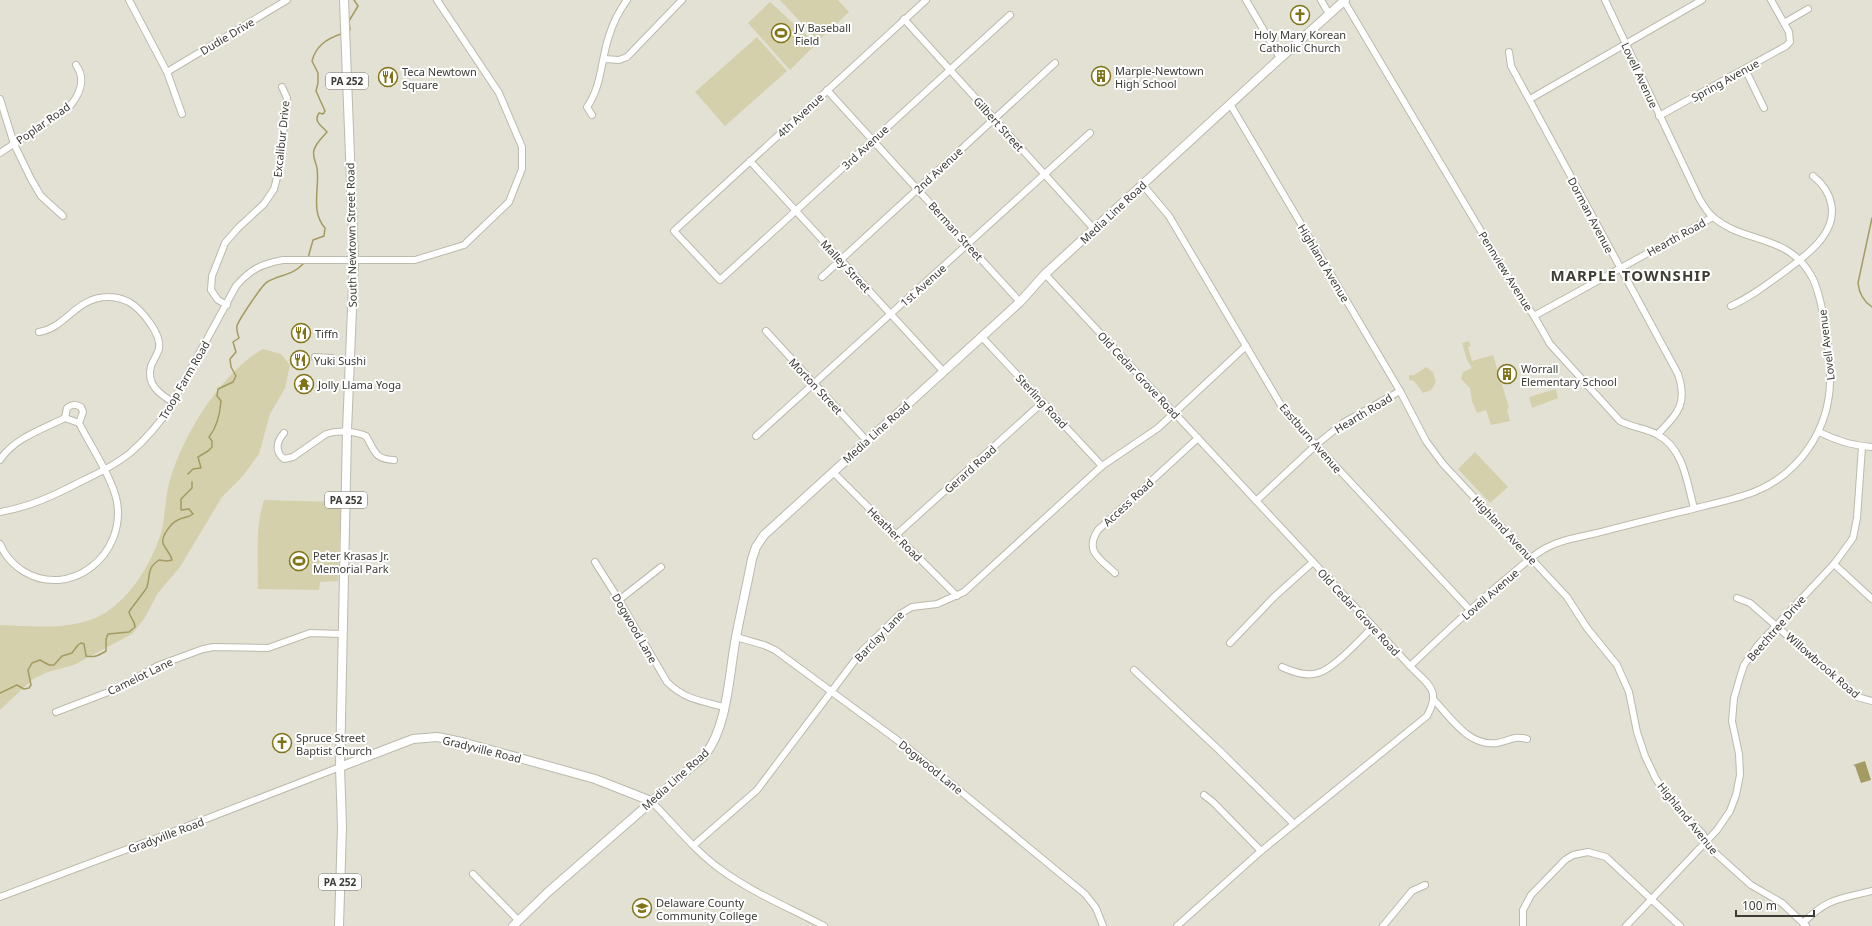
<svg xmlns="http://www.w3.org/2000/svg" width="1872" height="926" viewBox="0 0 1872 926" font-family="'Noto Sans',sans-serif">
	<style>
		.green { fill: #d4d0ac }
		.water { fill: #a39b61 }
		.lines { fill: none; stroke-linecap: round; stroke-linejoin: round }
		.stream { stroke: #a39b61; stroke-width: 1.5 }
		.minor-casing { stroke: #bbbaad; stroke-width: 8 }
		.major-casing { stroke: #bbbaad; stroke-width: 10 }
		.minor { stroke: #fff; stroke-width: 6 }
		.major { stroke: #fff; stroke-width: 8 }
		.labels { text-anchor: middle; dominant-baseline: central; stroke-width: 4; stroke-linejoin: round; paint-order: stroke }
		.shield { fill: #fff; stroke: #767672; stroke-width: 1 }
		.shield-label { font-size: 10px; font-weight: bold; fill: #3c3b36 }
		.poi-label { font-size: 11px; fill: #3c3b36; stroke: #fff; text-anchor: start }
		.street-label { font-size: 11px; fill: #3c3b36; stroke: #fff }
		.district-label { font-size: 15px; font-weight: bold; letter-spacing: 1px; fill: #3f3e33; stroke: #fff }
	</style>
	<rect width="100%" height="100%" fill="#e3e1d4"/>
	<!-- green -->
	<g class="green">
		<polygon points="780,0 838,0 849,12 818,41"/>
		<polygon points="770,2 816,44 790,70 748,23"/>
		<polygon points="757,37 787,71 725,126 695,92"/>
		<polygon points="1469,341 1471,346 1468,347 1472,361 1493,355 1509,408 1507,409 1510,421 1491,425 1486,410 1477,413 1472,401 1470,388 1461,379 1463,372 1472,368 1467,360 1462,343"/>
		<path d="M263 349 281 354 290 365 285 388 270 414 259 454 242 477 222 497 180 567 158 593 144 619 132 634 74 665 48 672 33 679 0 710V625C32 626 62 630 93 619 124 607 148 570 159 539 166 522 164 499 170 480 183 435 221 373 263 349Z"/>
		<polygon points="1426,367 1433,372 1436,382 1431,390 1423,393 1414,381 1409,380 1409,375 1414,375"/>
		<polygon points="1556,389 1558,398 1532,408 1529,397"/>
		<polygon points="1475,452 1508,487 1490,503 1458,469"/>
		<path d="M264 500 341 502 338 581 320 582 319 590 258 589C258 560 255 527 264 500Z"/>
	</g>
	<!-- water -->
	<polygon class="water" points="1865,761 1871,780 1861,783 1855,766 1853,765"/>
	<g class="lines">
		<!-- stream -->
		<g class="stream">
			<polyline points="350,30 349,21 358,6 354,0"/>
			<path d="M1872 218 1858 283C1859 293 1863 301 1872 307"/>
			<path d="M308 258 313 240 324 236 325 228C310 211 320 189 317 168 316 162 312 157 314 150 316 143 322 138 327 132 322 126 313 122 319 113L323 114 325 111 316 91 318 83V73L312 61C316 46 326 39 341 34"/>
			<path d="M188 474 193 469 201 468 198 457 208 451 212 447V441L209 437C217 427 220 414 221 401L217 396 218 389 233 382 236 376 231 367 230 359 236 352 233 342 239 338C238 335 236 330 237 326 238 321 262 285 267 282 279 275 293 275 303 264"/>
			<path d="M0 693 17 685 24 689 29 688 31 685 28 670 32 663 40 660 49 665H54L62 656 72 653 78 645 81 643 84 644 86 656C95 658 99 655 106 651V639L108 634 129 632 135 627C135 621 130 618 129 612 132 607 146 590 147 587 151 574 146 569 159 560L167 561 172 560C171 554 165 549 163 543 161 536 172 522 178 520 183 517 188 518 193 514L189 509 181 510V499L192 488V482"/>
		</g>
		<!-- minor casing -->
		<g class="minor-casing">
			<g id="minor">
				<polyline points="129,0 167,72 182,114"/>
				<polyline points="926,0 674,231 720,280 1010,15"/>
				<polyline points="1246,0 1280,58"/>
				<polyline points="1321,0 1329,14"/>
				<path d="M1344 1 1516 290 1534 316 1550 344 1620 421C1633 428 1646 428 1658 435 1684 449 1687 483 1694 508"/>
				<polyline points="904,19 1094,229"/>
				<polyline points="1784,23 1808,9"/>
				<path d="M1509 52 1511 66 1678 374C1688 404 1678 413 1658 434"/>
				<polyline points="604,59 619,60 627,57 682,0"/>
				<polyline points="1745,69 1764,108"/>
				<polyline points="167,72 287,0"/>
				<polyline points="827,90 1020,302"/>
				<polyline points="0,99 14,144 31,179 41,196 63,216"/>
				<polyline points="1530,99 1702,0"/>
				<polyline points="1230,104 1400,391 1426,441 1443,464 1567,597 1587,628 1617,665 1629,692 1637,732 1645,756 1656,779 1674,805 1702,833 1712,850 1751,885 1782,903 1806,926"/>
				<path d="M592 115 587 107C602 86 601 59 609 36 613 23 619 11 627 0"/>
				<polyline points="1659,116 1786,46 1790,42 1789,32 1771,0"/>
				<path d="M0 153 70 106C80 94 86 79 76 65"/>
				<polyline points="750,161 943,371"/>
				<polyline points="1142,184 1169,216 1285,412 1470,610"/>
				<path d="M1045 274 1410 666C1427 684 1442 689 1427 716L1261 851 1177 926"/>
				<polyline points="822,277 1055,63"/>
				<polyline points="227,305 218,300 211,290 212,276 225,243 238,228 264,204 274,189 279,170 287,98 282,87"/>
				<path d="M1731 306C1752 296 1769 283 1788 269 1799 260 1813 251 1822 238 1839 216 1833 192 1813 176"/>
				<polyline points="1534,316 1713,217"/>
				<polyline points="766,331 867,441"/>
				<path d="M39 332C66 328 76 297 108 297 115 297 123 299 129 302 141 309 162 334 159 349 157 355 153 361 151 366 146 384 159 394 173 402"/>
				<polyline points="981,336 1102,466"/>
				<polyline points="315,357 332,358"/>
				<path d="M65 418 67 408C72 404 75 404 81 407L83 412 79 423"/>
				<path d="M1819 432C1835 440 1854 446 1872 447"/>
				<path d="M284 433C277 441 274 451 284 459L293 457 326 434C338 430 354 431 366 436 375 451 374 459 394 460"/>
				<polyline points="756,436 1090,133"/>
				<path d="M0 460C14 438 43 429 65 418L79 423C90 445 113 479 117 502 126 555 70 600 23 571 12 564 5 556 0 544"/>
				<polyline points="833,472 957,596"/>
				<polyline points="1256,501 1316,445 1343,423 1400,391"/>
				<path d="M0 512C30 507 55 495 82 481 99 473 115 465 130 453 145 440 159 424 170 407L236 286C251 269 261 264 283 260H415L464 245 509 202 522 169V147L499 93 437 0"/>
				<polyline points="896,535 1043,402"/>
				<path d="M595 562 619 600 667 682C684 699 701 701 724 707"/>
				<polyline points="1834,564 1872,599"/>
				<path d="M1115 573C1100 559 1084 551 1098 530L1198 438"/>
				<polyline points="1737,598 1750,603 1857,697 1872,701"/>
				<polyline points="619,600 661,567"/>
				<polyline points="736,637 764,645 775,650 908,748 1085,894 1096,908 1103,926"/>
				<polyline points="1230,643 1274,597 1313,562"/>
				<path d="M1410 666C1444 634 1477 602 1513 573 1524 564 1535 553 1548 547 1562 539 1581 537 1597 533 1628 525 1658 517 1689 510 1711 504 1733 500 1754 492 1799 474 1829 430 1830 382 1831 358 1823 298 1812 277 1788 233 1746 245 1713 217 1707 212 1703 205 1699 198L1605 0"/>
				<path d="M1282 667C1293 672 1306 677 1318 673 1333 670 1361 638 1373 627"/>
				<polyline points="1134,670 1220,751 1294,824"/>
				<path d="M1434 700C1451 718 1469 747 1497 743 1509 741 1515 735 1527 739"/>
				<polyline points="56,712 119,688 157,666 203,649 214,647 268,648 310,633 343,634"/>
				<polyline points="1204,795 1213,802 1261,851"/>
				<path d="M651 801C673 823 694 850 720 869 751 892 790 908 824 926"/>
				<polyline points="694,845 757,790 862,651 900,614 912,607 937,604 964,592 1102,466 1158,428 1246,346"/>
				<polyline points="473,874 518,920"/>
				<polyline points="0,897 157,838 340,767"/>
				<path d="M1803 923C1827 898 1840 899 1872 891"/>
				<polyline points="1383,926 1412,891 1425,885"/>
				<polyline points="1523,926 1523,910 1531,895 1565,860 1573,855 1588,852 1606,857 1680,926"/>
				<polyline points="1626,926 1717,830 1730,811 1736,795 1740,775 1739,754 1732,721 1733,710 1734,698 1741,674 1744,665 1758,645 1834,564 1853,538 1857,518 1862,447"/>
			</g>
		</g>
		<!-- major casing -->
		<g class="major-casing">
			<g id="major">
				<polyline points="340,767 413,739 437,737 462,742 595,779 651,801"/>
				<polyline points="339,926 342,826 340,767 347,431 354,260 344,0"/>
				<path d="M513 926 547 893 705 755C728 726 729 673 736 637 741 611 747 585 752 559L756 547 764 535 1020 302 1045 274 1276 62 1345 0"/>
			</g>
		</g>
		<!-- minor -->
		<use href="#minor" class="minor"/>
		<!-- major -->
		<use href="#major" class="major"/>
	</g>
	<!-- icons -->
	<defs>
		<g id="church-ring" transform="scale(1)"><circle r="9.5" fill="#fff" stroke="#807417" stroke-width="1.5"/><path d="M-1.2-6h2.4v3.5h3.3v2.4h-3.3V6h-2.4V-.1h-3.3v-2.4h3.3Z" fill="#807417"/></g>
		<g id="stadium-ring" transform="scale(1)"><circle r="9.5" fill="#fff" stroke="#807417" stroke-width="1.5"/><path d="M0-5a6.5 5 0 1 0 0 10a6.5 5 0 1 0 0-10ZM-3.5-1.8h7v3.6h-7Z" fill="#807417"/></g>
		<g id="building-ring" transform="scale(1)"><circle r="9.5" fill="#fff" stroke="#807417" stroke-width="1.5"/><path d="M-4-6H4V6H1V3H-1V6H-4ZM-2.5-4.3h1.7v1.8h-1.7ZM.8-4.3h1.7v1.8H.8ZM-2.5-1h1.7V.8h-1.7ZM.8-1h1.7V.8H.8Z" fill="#807417"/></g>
		<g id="restaurant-ring" transform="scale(1)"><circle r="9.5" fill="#fff" stroke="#807417" stroke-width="1.5"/><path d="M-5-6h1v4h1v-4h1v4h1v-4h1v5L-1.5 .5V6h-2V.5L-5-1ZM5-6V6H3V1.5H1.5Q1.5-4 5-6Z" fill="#807417"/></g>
		<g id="temple-ring" transform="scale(1)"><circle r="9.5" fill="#fff" stroke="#807417" stroke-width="1.5"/><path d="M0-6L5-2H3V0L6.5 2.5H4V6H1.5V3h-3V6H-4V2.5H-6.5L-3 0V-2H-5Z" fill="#807417"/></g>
		<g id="university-ring" transform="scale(1)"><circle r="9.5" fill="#fff" stroke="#807417" stroke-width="1.5"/><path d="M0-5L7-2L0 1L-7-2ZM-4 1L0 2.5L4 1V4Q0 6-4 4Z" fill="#807417"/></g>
	</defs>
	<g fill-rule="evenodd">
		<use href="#church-ring" x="1300" y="15"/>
		<use href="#stadium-ring" x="781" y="33"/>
		<use href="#building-ring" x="1101" y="76"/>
		<use href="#restaurant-ring" x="388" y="77"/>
		<use href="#restaurant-ring" x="301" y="333"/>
		<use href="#restaurant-ring" x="300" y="360"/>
		<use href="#building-ring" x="1507" y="374"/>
		<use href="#temple-ring" x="304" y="384"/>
		<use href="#stadium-ring" x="299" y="561"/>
		<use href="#church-ring" x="282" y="743"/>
		<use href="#university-ring" x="642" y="908"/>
	</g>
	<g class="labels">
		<!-- shield labels -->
		<g class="shield">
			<rect x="326" y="73" width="42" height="16" rx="3"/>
			<rect x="325" y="492" width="42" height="16" rx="3"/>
			<rect x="319" y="874" width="42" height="16" rx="3"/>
		</g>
		<g class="shield-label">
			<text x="347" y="81">PA 252</text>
			<text x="346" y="500">PA 252</text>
			<text x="340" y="882">PA 252</text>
		</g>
		<!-- poi labels -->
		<g class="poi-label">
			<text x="795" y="27">JV Baseball<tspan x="795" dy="13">Field</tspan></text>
			<text x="1300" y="34" text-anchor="middle">Holy Mary Korean<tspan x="1300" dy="13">Catholic Church</tspan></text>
			<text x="1115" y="70">Marple-Newtown<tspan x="1115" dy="13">High School</tspan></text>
			<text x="402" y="71">Teca Newtown<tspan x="402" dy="13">Square</tspan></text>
			<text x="315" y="333">Tiffn</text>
			<text x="314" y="360">Yuki Sushi</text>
			<text x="1521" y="368">Worrall<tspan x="1521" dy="13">Elementary School</tspan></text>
			<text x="318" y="384">Jolly Llama Yoga</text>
			<text x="313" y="555">Peter Krasas Jr.<tspan x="313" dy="13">Memorial Park</tspan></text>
			<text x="296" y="737">Spruce Street<tspan x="296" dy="13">Baptist Church</tspan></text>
			<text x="656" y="902">Delaware County<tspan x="656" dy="13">Community College</tspan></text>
		</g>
		<!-- street labels -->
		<g class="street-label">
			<text transform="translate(227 36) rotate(-31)">Dudie Drive</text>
			<text transform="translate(1640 75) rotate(65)">Lovell Avenue</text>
			<text transform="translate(1725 80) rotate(-29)">Spring Avenue</text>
			<text transform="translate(800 115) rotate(-43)">4th Avenue</text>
			<text transform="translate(43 123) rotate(-35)">Poplar Road</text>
			<text transform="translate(999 124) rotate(48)">Gilbert Street</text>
			<text transform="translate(281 139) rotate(-84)">Excalibur Drive</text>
			<text transform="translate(865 147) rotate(-43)">3rd Avenue</text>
			<text transform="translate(938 170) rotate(-43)">2nd Avenue</text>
			<text transform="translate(1113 212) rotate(-43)">Media Line Road</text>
			<text transform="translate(1591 215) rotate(62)">Dorman Avenue</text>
			<text transform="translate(956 231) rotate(48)">Berman Street</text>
			<text transform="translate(351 235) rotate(-91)">South Newtown Street Road</text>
			<text transform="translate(1676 237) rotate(-29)">Hearth Road</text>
			<text transform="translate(1324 263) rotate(59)">Highland Avenue</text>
			<text transform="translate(846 266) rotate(47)">Malley Street</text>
			<text transform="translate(1506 271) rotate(58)">Pennview Avenue</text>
			<text transform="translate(923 285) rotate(-42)">1st Avenue</text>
			<text transform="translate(1826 345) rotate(-97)">Lovell Avenue</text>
			<text transform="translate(1139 375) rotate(47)">Old Cedar Grove Road</text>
			<text transform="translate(184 380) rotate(-60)">Troop Farm Road</text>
			<text transform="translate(816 386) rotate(47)">Morton Street</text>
			<text transform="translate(1042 401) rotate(47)">Sterling Road</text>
			<text transform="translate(1363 413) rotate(-31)">Hearth Road</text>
			<text transform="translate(876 432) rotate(-42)">Media Line Road</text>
			<text transform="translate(1311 438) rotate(49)">Eastburn Avenue</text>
			<text transform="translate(970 469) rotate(-42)">Gerard Road</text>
			<text transform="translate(1128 502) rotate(-43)">Access Road</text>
			<text transform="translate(1505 530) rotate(47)">Highland Avenue</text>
			<text transform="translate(895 534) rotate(45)">Heather Road</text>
			<text transform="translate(1490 594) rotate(-41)">Lovell Avenue</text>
			<text transform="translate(1359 612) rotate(47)">Old Cedar Grove Road</text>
			<text transform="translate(635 628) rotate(60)">Dogwood Lane</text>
			<text transform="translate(1776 628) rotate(-49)">Beechtree Drive</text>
			<text transform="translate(879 636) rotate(-46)">Barclay Lane</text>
			<text transform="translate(1823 665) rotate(41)">Willowbrook Road</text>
			<text transform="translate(140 676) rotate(-26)">Camelot Lane</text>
			<text transform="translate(482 749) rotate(14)">Gradyville Road</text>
			<text transform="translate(931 767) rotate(39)">Dogwood Lane</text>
			<text transform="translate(675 779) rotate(-42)">Media Line Road</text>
			<text transform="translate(1688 818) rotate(51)">Highland Avenue</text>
			<text transform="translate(166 835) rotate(-21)">Gradyville Road</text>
		</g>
		<!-- district labels -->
		<g class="district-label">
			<text x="1631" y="275">MARPLE TOWNSHIP</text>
		</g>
	</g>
	<!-- scale -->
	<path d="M1736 910v6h78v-6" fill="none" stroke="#3c3b36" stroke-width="2"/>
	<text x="1742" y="910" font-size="12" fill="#3c3b36" stroke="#ffffff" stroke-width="3" paint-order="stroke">100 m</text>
</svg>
